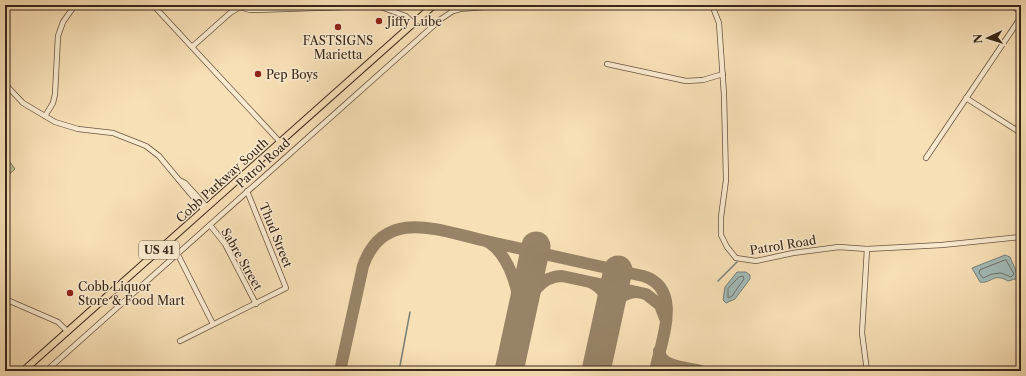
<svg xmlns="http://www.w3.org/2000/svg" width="1026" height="376" viewBox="0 0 1026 376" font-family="'Libre Caslon Text',serif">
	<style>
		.green { fill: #bac391; stroke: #7a7454 }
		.water { fill: #a2bbb8; stroke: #787f78 }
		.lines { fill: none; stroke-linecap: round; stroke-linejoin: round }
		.shore { stroke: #6e7068; stroke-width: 1 }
		.stream { stroke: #787f78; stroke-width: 1.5 }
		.taxiway { stroke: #988367; stroke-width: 12 }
		.runway { stroke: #988367; stroke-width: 29 }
		.minor-casing { stroke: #695440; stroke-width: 6 }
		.major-casing { stroke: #392618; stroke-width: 8 }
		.minor { stroke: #faebd0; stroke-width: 4.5 }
		.major { stroke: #f8e0b6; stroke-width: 6 }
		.poi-dot { fill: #8f2418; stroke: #faebd0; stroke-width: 1.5 }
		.labels { text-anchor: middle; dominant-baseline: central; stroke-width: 3; stroke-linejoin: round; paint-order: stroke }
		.shield { fill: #faebd0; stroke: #73614f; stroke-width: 1 }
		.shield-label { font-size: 11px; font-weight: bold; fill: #392618 }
		.poi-label { font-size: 12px; fill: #392618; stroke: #faebd0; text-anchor: start }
		.street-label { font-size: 12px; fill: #392618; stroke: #faebd0 }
	</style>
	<rect width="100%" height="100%" fill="#f8e0b6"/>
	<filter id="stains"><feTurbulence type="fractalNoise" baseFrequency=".005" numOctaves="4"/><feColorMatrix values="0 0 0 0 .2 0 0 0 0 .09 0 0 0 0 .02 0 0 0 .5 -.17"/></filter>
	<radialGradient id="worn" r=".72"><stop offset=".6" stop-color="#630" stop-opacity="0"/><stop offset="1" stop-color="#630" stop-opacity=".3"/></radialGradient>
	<!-- green -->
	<polygon class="green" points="5,141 7,158 15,169 5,178"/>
	<!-- water -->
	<g class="water">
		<path d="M1005 255 1010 257 1019 278 1008 281C993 272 992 284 980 282L972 268Z"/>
		<polygon points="737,272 746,272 750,275 750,279 735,299 726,303 723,300 725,287"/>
	</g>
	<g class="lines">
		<!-- shore -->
		<g class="shore">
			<polygon points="1006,260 1014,274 1011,277 1001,273 992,274 983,278 979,273 980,270"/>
			<polygon points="739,277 743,276 744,279 732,296 728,298 728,289"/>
		</g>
		<!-- stream -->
		<g class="stream">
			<polyline points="718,281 737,262"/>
			<polyline points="399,371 410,312"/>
		</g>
		<!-- taxiway -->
		<g class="taxiway">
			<path d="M592 283C604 289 609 300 608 313"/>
			<path d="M608 313C614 301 622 293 636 292"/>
			<path d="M521 316C529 298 539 276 562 276L646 294 660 305 665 318"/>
			<path d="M520 320C521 295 510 253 486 241L643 276C684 288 661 341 655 371"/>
			<path d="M659 351C661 368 687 367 701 371"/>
			<path d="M340 371 363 266C384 206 440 231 486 241"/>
		</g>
		<!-- runway -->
		<g class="runway">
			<polyline points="509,371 536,246"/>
			<polyline points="596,371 618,270"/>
		</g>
		<!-- minor casing -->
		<g class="minor-casing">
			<g id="minor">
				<polyline points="153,5 280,142"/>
				<polyline points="712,5 719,23 724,95 726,180 721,217 721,235 727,247 736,258 756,261 793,253 839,247 867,249 942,245 1021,237"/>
				<polyline points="1011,5 1021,12"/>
				<polyline points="193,46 230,13 240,7 250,10 378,6 406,16 414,24"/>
				<polyline points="607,64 686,81 703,80 723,74"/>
				<polyline points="5,84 23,103 55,122 78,129 113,133 146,146 159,156 204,210"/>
				<polyline points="966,98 1021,133"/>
				<polyline points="45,116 53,103 55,94 58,36 63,22 75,5"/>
				<polyline points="926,158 1021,17"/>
				<polyline points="179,180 185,183 207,207"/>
				<polyline points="210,225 225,244 256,304"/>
				<polyline points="867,249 862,333 867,371"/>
				<polyline points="177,253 213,324"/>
				<polyline points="5,299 58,322 68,332"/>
				<polyline points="180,341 286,288 247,191"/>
				<polyline points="46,371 441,19 453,11 460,9 510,5"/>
			</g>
		</g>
		<!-- major casing -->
		<g class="major-casing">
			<polyline id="major" points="23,371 434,5"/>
		</g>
		<!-- minor -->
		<use href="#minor" class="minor"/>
		<!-- major -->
		<use href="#major" class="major"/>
	</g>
	<!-- markers -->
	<g class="poi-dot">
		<circle cx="379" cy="21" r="4"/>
		<circle cx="338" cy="27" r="4"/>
		<circle cx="258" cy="74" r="4"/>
		<circle cx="70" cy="293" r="4"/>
	</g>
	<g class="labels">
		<!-- shield labels -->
		<rect class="shield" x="139" y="241" width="40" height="18" rx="3"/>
		<g class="shield-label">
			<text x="159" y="250">US 41</text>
		</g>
		<!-- poi labels -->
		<g class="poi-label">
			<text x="387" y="21">Jiffy Lube</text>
			<text x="338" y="40" text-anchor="middle">FASTSIGNS<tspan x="338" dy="14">Marietta</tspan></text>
			<text x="266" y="74">Pep Boys</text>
			<text x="78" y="286">Cobb Liquor<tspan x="78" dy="14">Store &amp; Food Mart</tspan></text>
		</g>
		<!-- street labels -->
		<g class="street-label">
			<text transform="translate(263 163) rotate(-42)">Patrol Road</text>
			<text transform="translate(222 180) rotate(-42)">Cobb Parkway South</text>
			<text transform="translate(276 235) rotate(68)">Thud Street</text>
			<text transform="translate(783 245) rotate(-9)">Patrol Road</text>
			<text transform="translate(242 259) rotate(60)">Sabre Street</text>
		</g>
	</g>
	<!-- margin -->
	<rect width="1026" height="376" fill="none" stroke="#f8e0b6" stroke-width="20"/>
	<rect x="6" y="6" width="1014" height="364" fill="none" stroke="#392618" stroke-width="2"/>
	<rect x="10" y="10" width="1006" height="356" fill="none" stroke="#392618"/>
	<!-- north arrow -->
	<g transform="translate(988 38) rotate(266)" stroke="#faebd0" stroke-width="3" paint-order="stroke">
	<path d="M0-3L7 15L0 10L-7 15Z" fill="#392618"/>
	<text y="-6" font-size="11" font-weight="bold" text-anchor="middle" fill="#392618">N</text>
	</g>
	<rect width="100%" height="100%" filter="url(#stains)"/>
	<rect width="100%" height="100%" fill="url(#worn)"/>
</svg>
